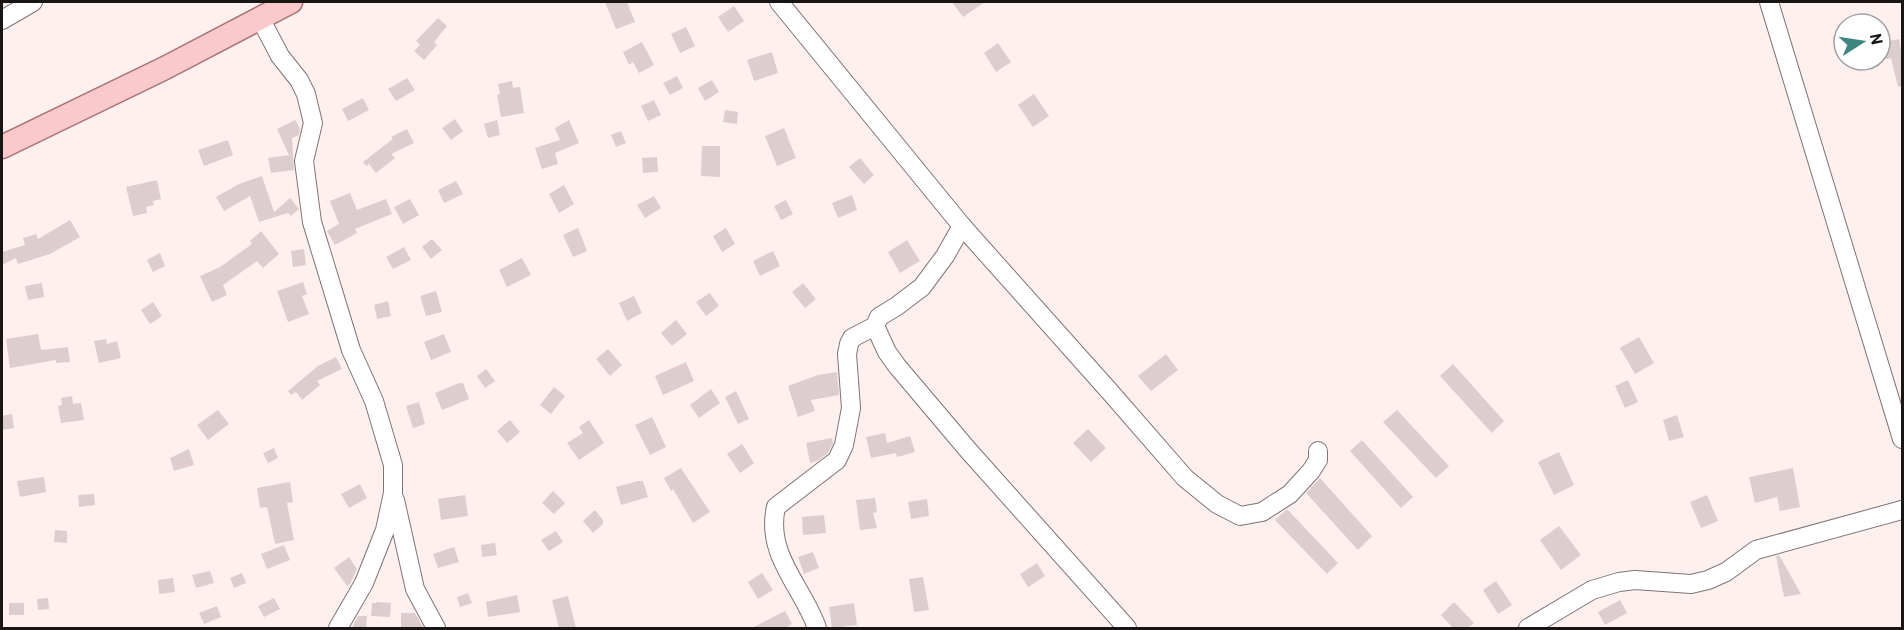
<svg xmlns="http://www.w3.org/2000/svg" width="1904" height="630" viewBox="0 0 1904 630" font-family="Barlow,sans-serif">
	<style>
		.building { fill: #dccece }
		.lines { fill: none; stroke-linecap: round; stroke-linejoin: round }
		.minor-casing { stroke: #807374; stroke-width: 20 }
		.major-casing { stroke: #a97375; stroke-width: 25 }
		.minor { stroke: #fff; stroke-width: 18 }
		.major { stroke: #fac9cb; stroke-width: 22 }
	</style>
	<rect width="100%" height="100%" fill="#fff0f0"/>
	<!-- building -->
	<g class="building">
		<polygon points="605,2 627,2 635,22 616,29"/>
		<polygon points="952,2 985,2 963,17"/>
		<polygon points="734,6 744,21 728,32 718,17"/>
		<polygon points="438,18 447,26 434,42 437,45 424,60 414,51 420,45 416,41"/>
		<polygon points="686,27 695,46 680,53 671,34"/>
		<polygon points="1899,39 1902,56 1902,86 1898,87 1891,58 1882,60 1880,43"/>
		<polygon points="642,42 654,65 639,73 633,62 629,65 623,52"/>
		<polygon points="998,43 1011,62 996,72 984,53"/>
		<polygon points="772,52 778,73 754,81 747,60"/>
		<polygon points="677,76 683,88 670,95 663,83"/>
		<polygon points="407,78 415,90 396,101 388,89"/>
		<polygon points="712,80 719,92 705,101 698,88"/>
		<polygon points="512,81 513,88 520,87 524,113 501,117 497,95 500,94 498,84"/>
		<polygon points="1034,94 1049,116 1033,127 1018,105"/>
		<polygon points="363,98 369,110 348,121 342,109"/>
		<polygon points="654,100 661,115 648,121 641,106"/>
		<polygon points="725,110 738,112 737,124 723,122"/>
		<polygon points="455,119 463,131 451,140 442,128"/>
		<polygon points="295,120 300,129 299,135 292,138 294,170 271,173 268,158 289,155 277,129"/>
		<polygon points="497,120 500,135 488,138 484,124"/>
		<polygon points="569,120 579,143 555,153 558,164 542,169 535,148 560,140 555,128"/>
		<polygon points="784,128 796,158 777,166 765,136"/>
		<polygon points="407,129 414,143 391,154 395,158 376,173 369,164 366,166 363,162 393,139 391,137"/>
		<polygon points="621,131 626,143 616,147 611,135"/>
		<polygon points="228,140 233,155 204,166 198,150"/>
		<polygon points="702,146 720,146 720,177 701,176"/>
		<polygon points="657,157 658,172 643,173 642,158"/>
		<polygon points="860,158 874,175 864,184 849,167"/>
		<polygon points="262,176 274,212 290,198 299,209 291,216 288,213 259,222 250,196 224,211 216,197 239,184"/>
		<polygon points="157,180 161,199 153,201 154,205 146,207 147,213 133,216 126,187"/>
		<polygon points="456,181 463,194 444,203 438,190"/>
		<polygon points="564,185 574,204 559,213 549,194"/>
		<polygon points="350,193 357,210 386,199 392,214 355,229 357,233 335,245 327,231 339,224 330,201"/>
		<polygon points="852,195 857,210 838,218 832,203"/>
		<polygon points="654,196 661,208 645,218 637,205"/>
		<polygon points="410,199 419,215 403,224 394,207"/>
		<polygon points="786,200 793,214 781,220 774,206"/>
		<polygon points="70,220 80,237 50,254 18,264 16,258 2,265 2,252 25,245 23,238 36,234 38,239"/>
		<polygon points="578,228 587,251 573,257 563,235"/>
		<polygon points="726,228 735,244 722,252 713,236"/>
		<polygon points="261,231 279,254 263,268 257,261 223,285 227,295 212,302 200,276 220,267 252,244 250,241"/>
		<polygon points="432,239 442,250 431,259 422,247"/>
		<polygon points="907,240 920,261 900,273 888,252"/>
		<polygon points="404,247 411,260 393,269 386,257"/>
		<polygon points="304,249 306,265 293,267 291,251"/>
		<polygon points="773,251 780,266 760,276 753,261"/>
		<polygon points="160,253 165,266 153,272 147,260"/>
		<polygon points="522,258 531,275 507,287 499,270"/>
		<polygon points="303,282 307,294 302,296 309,314 288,322 277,291"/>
		<polygon points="42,283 44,297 28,300 25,286"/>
		<polygon points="803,283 816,299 805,308 792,292"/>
		<polygon points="436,291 442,312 426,316 420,296"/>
		<polygon points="710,293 719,306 706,316 696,302"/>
		<polygon points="634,296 642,313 627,321 619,303"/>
		<polygon points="388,301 391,316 377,319 374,305"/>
		<polygon points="153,302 162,316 150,324 141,310"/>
		<polygon points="676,320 687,334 672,346 661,333"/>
		<polygon points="38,334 41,350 68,347 70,362 56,363 56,360 10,368 6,339"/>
		<polygon points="444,334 451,352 431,360 424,342"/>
		<polygon points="1639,337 1654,363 1635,374 1620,348"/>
		<polygon points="106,339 107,344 117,341 121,358 99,363 94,341"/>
		<polygon points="608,349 622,365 610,376 596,359"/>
		<polygon points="1166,354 1178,370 1151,391 1138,376"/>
		<polygon points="336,357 342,369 317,381 320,385 302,400 296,392 291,395 288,391 318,366"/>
		<polygon points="686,362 694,381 663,395 655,376"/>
		<polygon points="1453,364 1504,421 1492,433 1440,376"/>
		<polygon points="486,369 495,381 485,388 477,376"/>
		<polygon points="837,372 839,395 811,400 815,411 798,417 788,386 818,375"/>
		<polygon points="1628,380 1638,402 1625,408 1615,386"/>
		<polygon points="459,383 463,383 469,399 442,410 435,393"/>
		<polygon points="554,387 565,396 551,414 540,405"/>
		<polygon points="711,389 720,403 699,418 690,405"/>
		<polygon points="736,391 749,419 738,424 725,397"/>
		<polygon points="72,396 73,404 81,403 84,420 61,423 58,406 62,405 61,398"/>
		<polygon points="419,402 425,424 413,428 406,406"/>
		<polygon points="218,410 229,424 208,440 197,425"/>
		<polygon points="1397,410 1449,466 1436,478 1383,422"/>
		<polygon points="12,414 14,428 2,430 2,416"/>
		<polygon points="1677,415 1684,437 1669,441 1663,420"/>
		<polygon points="652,417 666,447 650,455 635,425"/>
		<polygon points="510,420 520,432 507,443 497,431"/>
		<polygon points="589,420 604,443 579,460 567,443 583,433 579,427"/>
		<polygon points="1088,429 1106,448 1091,462 1073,443"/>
		<polygon points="885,433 887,443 910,436 915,452 897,457 896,453 871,458 866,437"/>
		<polygon points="832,438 833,443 828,453 817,461 810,463 806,443"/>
		<polygon points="1362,440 1413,497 1401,508 1350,451"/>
		<polygon points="742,444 754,463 740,473 727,454"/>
		<polygon points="274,448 278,458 268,463 263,453"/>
		<polygon points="189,449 194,465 174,471 170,458"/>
		<polygon points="1559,452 1574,485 1554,495 1538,462"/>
		<polygon points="681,468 710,512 693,523 673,489 671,491 664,478"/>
		<polygon points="1793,468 1800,507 1780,511 1777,497 1755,503 1749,477"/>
		<polygon points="44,477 46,492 20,497 17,481"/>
		<polygon points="1320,478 1372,536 1358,550 1306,493"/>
		<polygon points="638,481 643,481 648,497 621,505 616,487"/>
		<polygon points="290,482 293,502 287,503 294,540 275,544 267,507 260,508 257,488"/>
		<polygon points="360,484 367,498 349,508 341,494"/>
		<polygon points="553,491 565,503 554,514 542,503"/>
		<polygon points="94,494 95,505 79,507 78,495"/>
		<polygon points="465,495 468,516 441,520 438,499"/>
		<polygon points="1707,495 1718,521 1701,528 1690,502"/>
		<polygon points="875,498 877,512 873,513 877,528 860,530 856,500"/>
		<polygon points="927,499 929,516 911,519 908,502"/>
		<polygon points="1287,509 1338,563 1327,574 1275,520"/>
		<polygon points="595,510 603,520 603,524 593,533 583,521"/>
		<polygon points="824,515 826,533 803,535 802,517"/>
		<polygon points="1559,526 1581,555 1561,570 1540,540"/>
		<polygon points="55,530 67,531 67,543 54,542"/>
		<polygon points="556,531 563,542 549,551 541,540"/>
		<polygon points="495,543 497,555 482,557 481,545"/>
		<polygon points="284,545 290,560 267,569 261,554"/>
		<polygon points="454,547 459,562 438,568 433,554"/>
		<polygon points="813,552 819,568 804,574 798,557"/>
		<polygon points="1779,555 1801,594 1784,597 1776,556"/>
		<polygon points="349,557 357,569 350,584 347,586 334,568"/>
		<polygon points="1037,563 1045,576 1028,587 1020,574"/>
		<polygon points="210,571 214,583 196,588 192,575"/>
		<polygon points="242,573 246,583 234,588 230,578"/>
		<polygon points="762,573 773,590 758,599 748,582"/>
		<polygon points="923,577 929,610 914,612 909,579"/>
		<polygon points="173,578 175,592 159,594 158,580"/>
		<polygon points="1496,581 1512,605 1498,614 1483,590"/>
		<polygon points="468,593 472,603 460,607 457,597"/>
		<polygon points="517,595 520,612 488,617 486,602"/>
		<polygon points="568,596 576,628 559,628 552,600"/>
		<polygon points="48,598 49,609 38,610 37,599"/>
		<polygon points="274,598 280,609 264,617 258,606"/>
		<polygon points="1620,600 1627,613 1605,625 1598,612"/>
		<polygon points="376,602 391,603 390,617 371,616 372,603 376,603"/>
		<polygon points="1454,602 1474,623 1468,628 1453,628 1441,615"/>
		<rect x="9" y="603" width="15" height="12"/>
		<polygon points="854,603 857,625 832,628 829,607"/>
		<polygon points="217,606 221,617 204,624 199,613"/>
		<polygon points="785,611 792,624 786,628 752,628"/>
		<polygon points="401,613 415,613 423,627 401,627"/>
		<polygon points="358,616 367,616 366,628 352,628"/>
	</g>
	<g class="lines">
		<!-- minor casing -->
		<g class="minor-casing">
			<g id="minor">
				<polyline points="779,2 962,226 1111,393 1185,478 1217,504 1240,516 1262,512 1290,494 1311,471 1318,460 1318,451"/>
				<polyline points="1769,2 1902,439"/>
				<polyline points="260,18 280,56 299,80 306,94 313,123 304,161 312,222 351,350 374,401 393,465 393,493 385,530 364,583 338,628"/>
				<polyline points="2,20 33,2"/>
				<polyline points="962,226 945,256 922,287 897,306 879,317 875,326 887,352 897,366 968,450 1127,628"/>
				<polyline points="395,500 415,589 436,628"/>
				<path d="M817 628C803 587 765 555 776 507L837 460 844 445 851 408 847 354 849 344 852 338 875 326"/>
				<polyline points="1528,628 1592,590 1619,582 1635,580 1691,584 1708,580 1726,572 1756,550 1902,510"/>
			</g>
		</g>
		<!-- major casing -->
		<g class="major-casing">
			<polyline id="major" points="2,147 165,68 291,2"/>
		</g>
		<!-- minor -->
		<use href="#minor" class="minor"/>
		<!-- major -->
		<use href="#major" class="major"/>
	</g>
	<!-- border -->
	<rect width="1904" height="630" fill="none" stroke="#1a1515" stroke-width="6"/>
	<!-- north arrow -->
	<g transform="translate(1862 42) rotate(78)"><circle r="28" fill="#ffffff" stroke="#a3a1a1" stroke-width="1.5"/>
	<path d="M0-4.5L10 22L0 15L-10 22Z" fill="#3d8580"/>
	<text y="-9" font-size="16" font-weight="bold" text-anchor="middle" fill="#1a1515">N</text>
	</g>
</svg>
